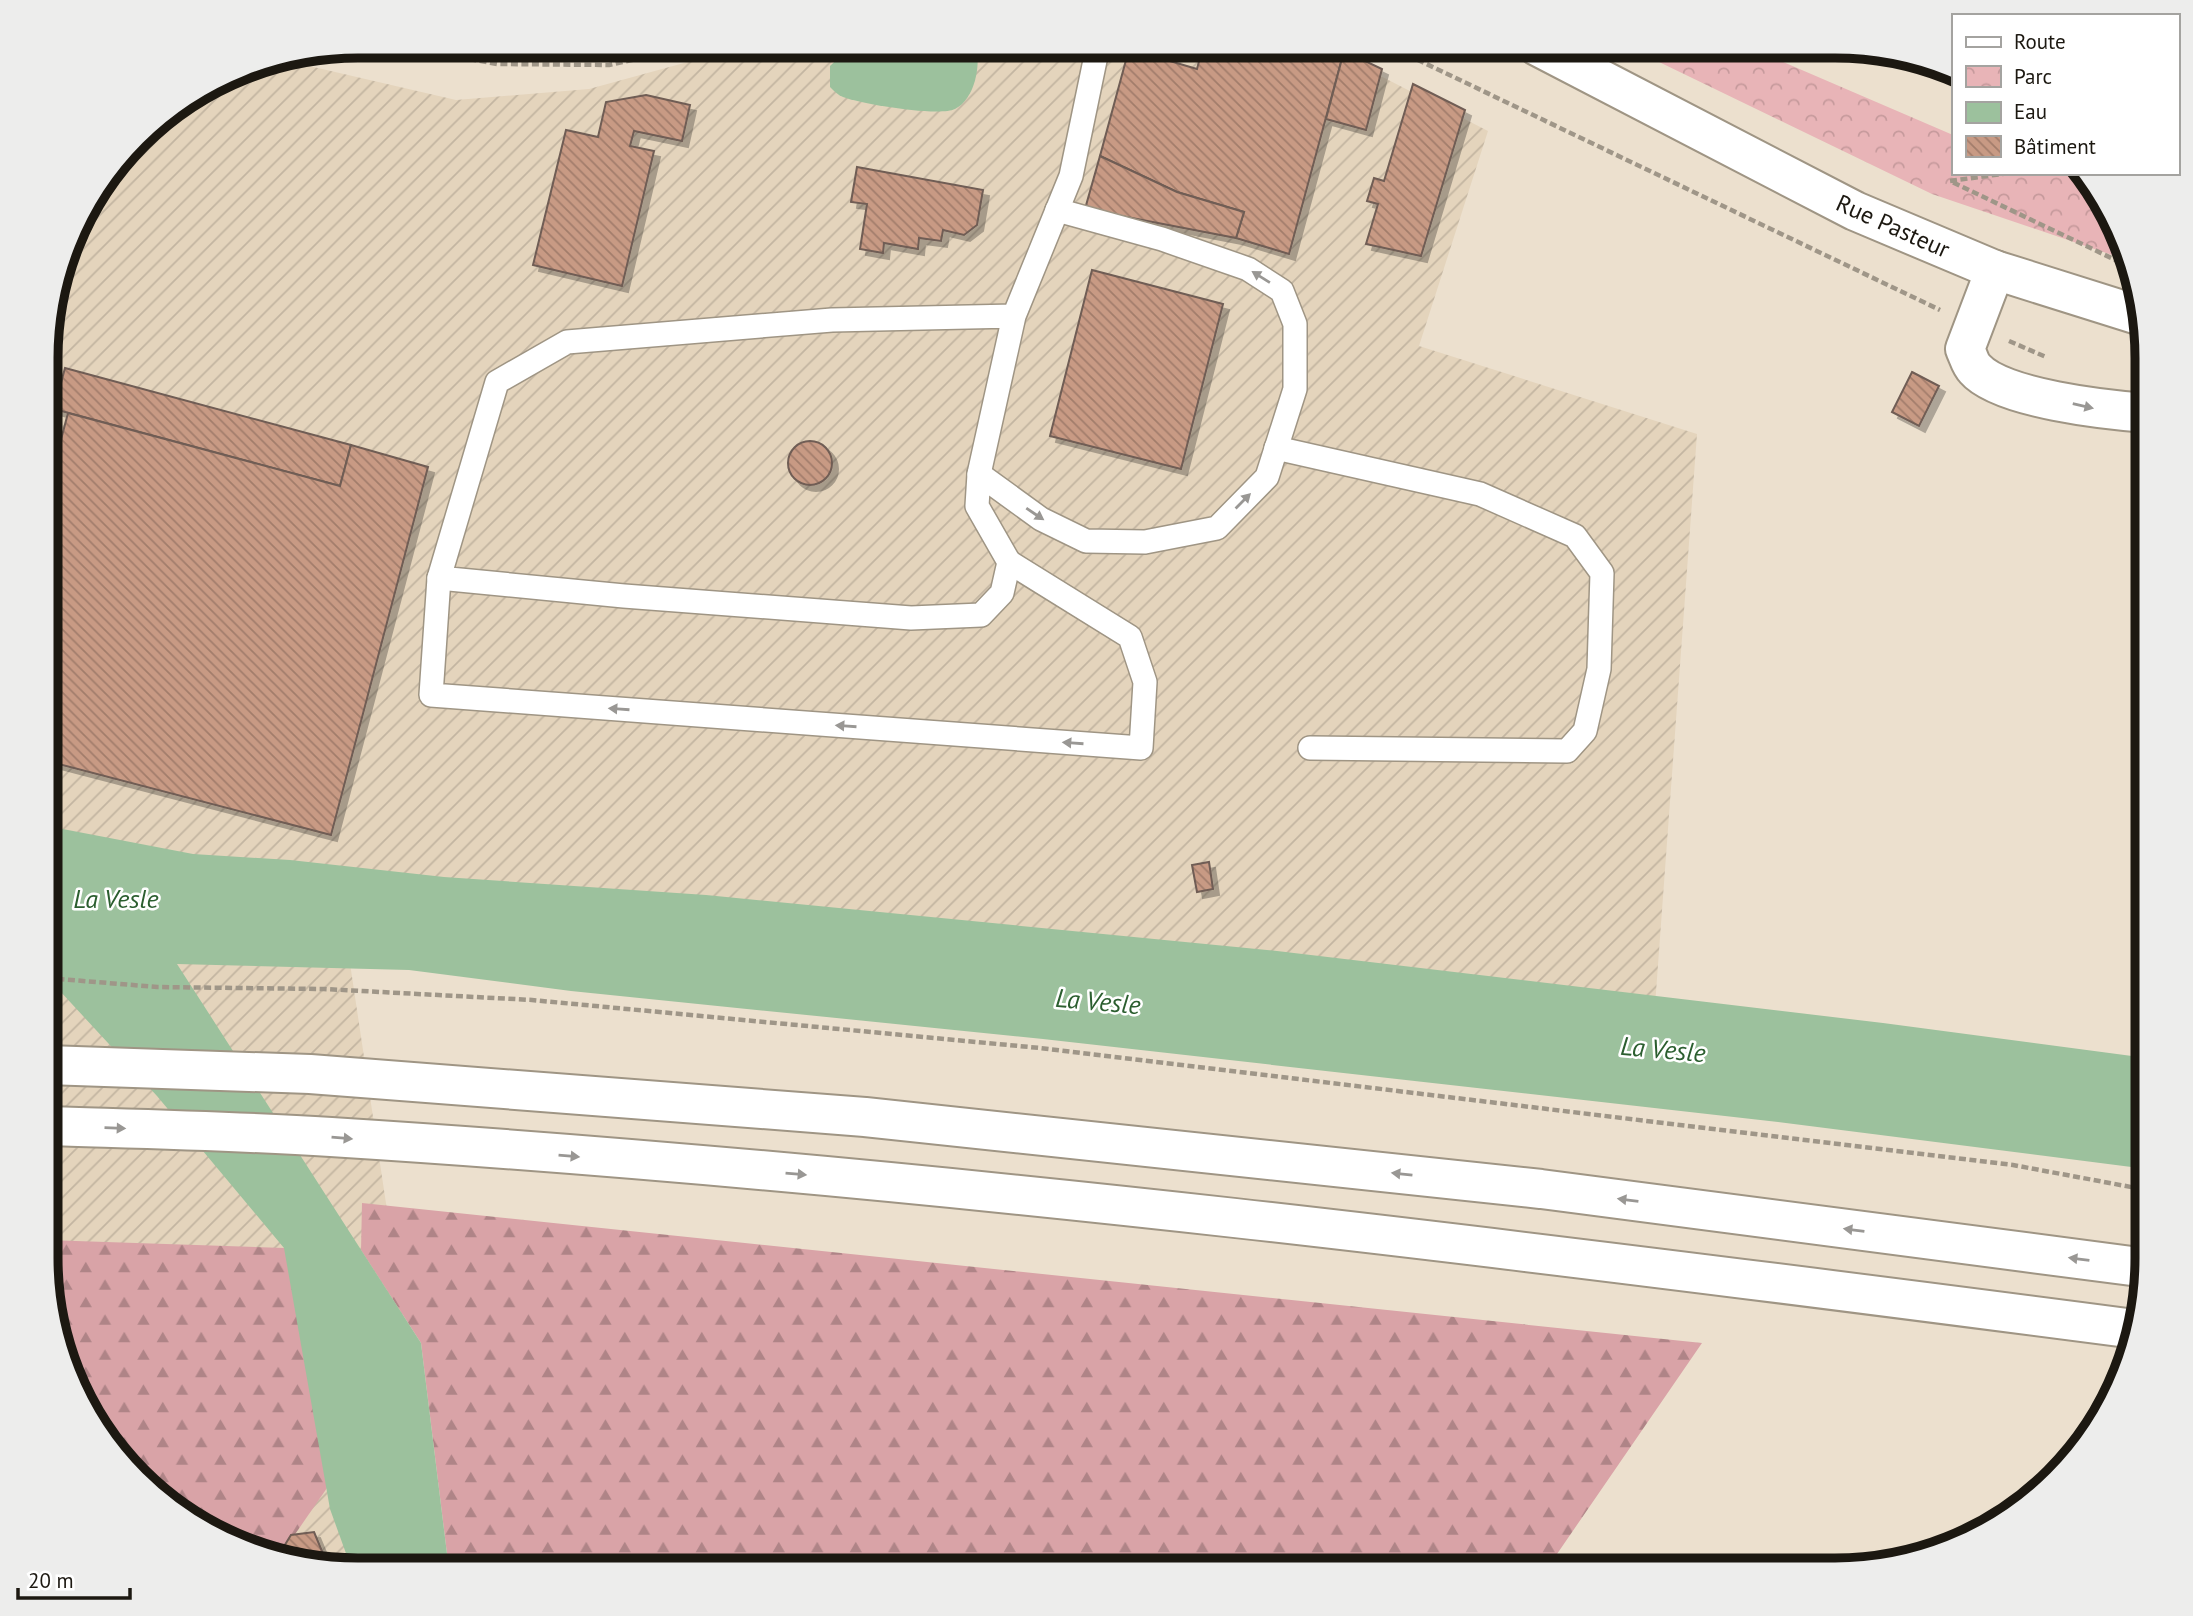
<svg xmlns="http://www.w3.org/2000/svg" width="2193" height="1616" viewBox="0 0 2193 1616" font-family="'PT Sans',sans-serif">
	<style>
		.industrial { fill: url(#industrial-furrows) }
		.forest { fill: url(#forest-firs) }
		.park { fill: url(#park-crowns) }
		.water { fill: #9cc19d }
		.building { fill: url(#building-back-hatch); stroke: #6f5d54; stroke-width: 2; filter: url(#shadow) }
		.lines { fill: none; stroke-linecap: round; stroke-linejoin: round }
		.service-casing { stroke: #9f9584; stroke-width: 26 }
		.minor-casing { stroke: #9f9584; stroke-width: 42 }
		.tertiary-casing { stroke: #9f9584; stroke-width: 42 }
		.motorway-casing { stroke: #9f9584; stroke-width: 42 }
		.path { stroke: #9f9688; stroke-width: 4.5; stroke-dasharray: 7 3.5; stroke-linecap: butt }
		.service { stroke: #fff; stroke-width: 23 }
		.minor { stroke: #fff; stroke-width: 38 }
		.tertiary { stroke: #fff; stroke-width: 38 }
		.motorway { stroke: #fff; stroke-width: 38 }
		.oneway { fill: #999794 }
		.labels { text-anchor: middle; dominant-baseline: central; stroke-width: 5; stroke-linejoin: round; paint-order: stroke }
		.street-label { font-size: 24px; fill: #1c1811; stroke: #fff }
		.water-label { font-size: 26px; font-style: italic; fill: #2b5e2f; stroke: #fff }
		.rim { fill: none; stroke: #1c1811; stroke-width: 9 }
	</style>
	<defs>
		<pattern id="industrial-furrows" width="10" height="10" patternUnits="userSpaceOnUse" patternTransform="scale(1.75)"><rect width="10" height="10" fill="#e4d4bc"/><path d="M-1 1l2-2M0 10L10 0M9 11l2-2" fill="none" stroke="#c3b5a1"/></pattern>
		<pattern id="forest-firs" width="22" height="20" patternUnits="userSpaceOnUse" patternTransform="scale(1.75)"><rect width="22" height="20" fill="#d9a3a7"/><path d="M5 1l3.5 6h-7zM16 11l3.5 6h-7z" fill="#af8487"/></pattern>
		<pattern id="park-crowns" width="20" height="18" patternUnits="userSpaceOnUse" patternTransform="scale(1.75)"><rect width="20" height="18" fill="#e8b4b7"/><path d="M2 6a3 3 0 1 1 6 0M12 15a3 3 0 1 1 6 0" fill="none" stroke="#c69a9c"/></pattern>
		<pattern id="building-back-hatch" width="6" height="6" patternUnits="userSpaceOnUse" patternTransform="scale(1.75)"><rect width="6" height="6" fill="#c89a84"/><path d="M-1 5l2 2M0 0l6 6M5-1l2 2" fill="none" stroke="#a27d6b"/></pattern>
		<filter id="shadow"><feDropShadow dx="6" dy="6" stdDeviation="0" flood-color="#0004"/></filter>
	</defs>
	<rect width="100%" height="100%" fill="#ece0ce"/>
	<!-- industrial -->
	<polygon class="industrial" points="746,46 1322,46 1488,131 1419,346 1697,434 1653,1033 342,910 441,1570 338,1570 239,1547 152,1493 46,1279 48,317 87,202 152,123 257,62 279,59 456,100 589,89"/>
	<!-- forest -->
	<g class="forest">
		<polygon points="362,1203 1702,1343 1546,1570 449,1570 421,1343 361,1250"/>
		<polygon points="46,1240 285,1248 327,1488 280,1556 239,1547 152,1493 78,1397 46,1279"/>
	</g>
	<!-- park -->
	<polygon class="park" points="1626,46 1746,46 1953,135 1953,173 2080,173 2115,220 2124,259 1932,194"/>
	<!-- water -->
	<g class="water">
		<path d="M859 46H976C981 65 975 99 955 109 939 117 861 104 843 97 838 95 834 91 830 87V66L847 50Z"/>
		<polygon points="47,826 193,854 290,860 444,877 706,895 1277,951 1883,1023 2147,1058 2147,1169 1778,1122 1043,1039 571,991 409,970 177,964 421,1343 449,1570 352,1570 330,1509 284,1248 157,1096 47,977"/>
	</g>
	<!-- building -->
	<g class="building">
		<polygon points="1203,46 1334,46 1344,51 1289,254 1236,238 1244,212 1177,192 1100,156 1129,49 1197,69"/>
		<polygon points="1344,51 1382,69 1366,130 1326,119"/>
		<polygon points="1413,84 1465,110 1421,256 1366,244 1378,204 1367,201 1374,178 1384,181"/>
		<polygon points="646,95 690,105 682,141 634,131 630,146 654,151 622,286 533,265 566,130 598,137 606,102"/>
		<polygon points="1100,156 1177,192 1244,212 1236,238 1085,209"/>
		<polygon points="857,167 983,190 977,225 964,235 943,230 941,241 919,238 918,249 884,243 883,253 860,249 867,204 851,202"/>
		<polygon points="1092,270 1223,304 1181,469 1050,436"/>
		<polygon points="65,368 351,445 340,486 54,409"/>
		<polygon points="1912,372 1939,386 1919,426 1892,412"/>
		<polygon points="68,413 340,486 351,445 428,467 331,835 47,761 48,489"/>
		<circle cx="810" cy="463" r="22"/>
		<polygon points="1209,862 1213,889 1197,892 1192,865"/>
		<polygon points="314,1532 329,1568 278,1556 291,1535"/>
	</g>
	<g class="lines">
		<!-- service casing -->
		<g class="service-casing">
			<g id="service">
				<polyline points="1014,316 832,320 567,342 497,382 439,578 624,596 911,618 981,615 1002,593 1009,562 977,506 979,474 1014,316 1071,176 1098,46"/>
				<polyline points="1276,448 1480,494 1575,536 1602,573 1599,669 1585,731 1567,751 1310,748"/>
				<polyline points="979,474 1041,519 1086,541 1145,542 1217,528 1267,477 1295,389 1295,324 1282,291 1248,269 1162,239 1057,210"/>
				<polyline points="439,578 431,695 1141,748 1145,682 1130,637 1009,562"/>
			</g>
		</g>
		<!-- minor casing -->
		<g class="minor-casing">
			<path id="minor" d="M1995 270 1965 349C1968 355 1970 364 1975 369 2001 399 2108 410 2147 413"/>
		</g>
		<!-- tertiary casing -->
		<g class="tertiary-casing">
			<polyline id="tertiary" points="1537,46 1855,211 1995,270 2138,315"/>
		</g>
		<!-- motorway casing -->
		<g class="motorway-casing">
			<g id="motorway">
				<polyline points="47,1065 310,1074 865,1117 1541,1189 2147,1268"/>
				<path d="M47 1126C141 1129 236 1131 331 1137 935 1175 1536 1251 2135 1329"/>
			</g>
		</g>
		<!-- path -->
		<g class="path">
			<polyline points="397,46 497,64 609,65 697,46"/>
			<polyline points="1389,46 1940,310"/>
			<polyline points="2009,173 1950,181 2126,265"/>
			<polyline points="2009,341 2046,357"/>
			<polyline points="47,978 157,987 324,989 532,1000 1040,1048 2013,1165 2147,1190"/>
		</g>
		<!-- service -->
		<use href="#service" class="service"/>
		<!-- minor -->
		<use href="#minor" class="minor"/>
		<!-- tertiary -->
		<use href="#tertiary" class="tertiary"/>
		<!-- motorway -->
		<use href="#motorway" class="motorway"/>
	</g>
	<!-- one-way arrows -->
	<defs><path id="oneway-solid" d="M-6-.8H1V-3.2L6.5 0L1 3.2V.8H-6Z" transform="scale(1.75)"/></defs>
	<g class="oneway">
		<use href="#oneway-solid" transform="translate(1261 277) rotate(-148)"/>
		<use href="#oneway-solid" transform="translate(2083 406) rotate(13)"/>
		<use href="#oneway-solid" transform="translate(1243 501) rotate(-45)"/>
		<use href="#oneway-solid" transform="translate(1035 514) rotate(34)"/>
		<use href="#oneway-solid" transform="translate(619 709) rotate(-176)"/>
		<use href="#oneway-solid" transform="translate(846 726) rotate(-176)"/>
		<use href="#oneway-solid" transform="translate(1073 743) rotate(-176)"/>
		<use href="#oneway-solid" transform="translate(115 1128) rotate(2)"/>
		<use href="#oneway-solid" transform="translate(342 1138) rotate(5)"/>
		<use href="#oneway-solid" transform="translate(569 1156) rotate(5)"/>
		<use href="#oneway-solid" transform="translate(796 1174) rotate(5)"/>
		<use href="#oneway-solid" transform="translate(1402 1174) rotate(-174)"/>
		<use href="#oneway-solid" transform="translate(1628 1200) rotate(-173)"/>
		<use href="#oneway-solid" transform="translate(1854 1230) rotate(-173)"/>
		<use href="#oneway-solid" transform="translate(2079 1259) rotate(-173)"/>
	</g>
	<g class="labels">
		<!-- street labels -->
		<g class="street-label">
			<text transform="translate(1893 226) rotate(24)">Rue Pasteur</text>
		</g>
		<!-- water labels -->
		<g class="water-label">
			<text x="116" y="898">La Vesle</text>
			<text transform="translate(1098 1001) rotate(5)">La Vesle</text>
			<text transform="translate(1663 1049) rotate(5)">La Vesle</text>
		</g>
	</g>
	<!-- crop -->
	<path d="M0 0H2193V1616H0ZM358 58H1835A300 300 0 0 1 2135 358V1258A300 300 0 0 1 1835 1558H358A300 300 0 0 1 58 1258V358A300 300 0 0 1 358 58Z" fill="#ededec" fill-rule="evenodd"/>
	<path class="rim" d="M358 58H1835A300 300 0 0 1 2135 358V1258A300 300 0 0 1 1835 1558H358A300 300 0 0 1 58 1258V358A300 300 0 0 1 358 58Z"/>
	<!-- legend -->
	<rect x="1952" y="14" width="228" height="161" fill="#ffffff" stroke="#a4a3a0" stroke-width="2"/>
	<rect x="1966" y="37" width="35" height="10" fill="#ffffff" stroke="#a4a3a0" stroke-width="2"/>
	<text x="2014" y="49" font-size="21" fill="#1c1811">Route</text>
	<rect x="1966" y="66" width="35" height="21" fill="url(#park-crowns)" stroke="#a4a3a0" stroke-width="2"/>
	<text x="2014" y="84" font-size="21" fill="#1c1811">Parc</text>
	<rect x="1966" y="102" width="35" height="21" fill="#9cc19d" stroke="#a4a3a0" stroke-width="2"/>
	<text x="2014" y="119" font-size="21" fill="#1c1811">Eau</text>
	<rect x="1966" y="136" width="35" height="21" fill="url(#building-back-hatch)" stroke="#a4a3a0" stroke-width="2"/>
	<text x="2014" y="154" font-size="21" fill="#1c1811">Bâtiment</text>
	<!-- scale -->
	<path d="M18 1588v10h112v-10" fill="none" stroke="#1c1811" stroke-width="3.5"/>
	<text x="28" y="1588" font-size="21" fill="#1c1811" stroke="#ffffff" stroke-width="5" paint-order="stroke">20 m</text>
</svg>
